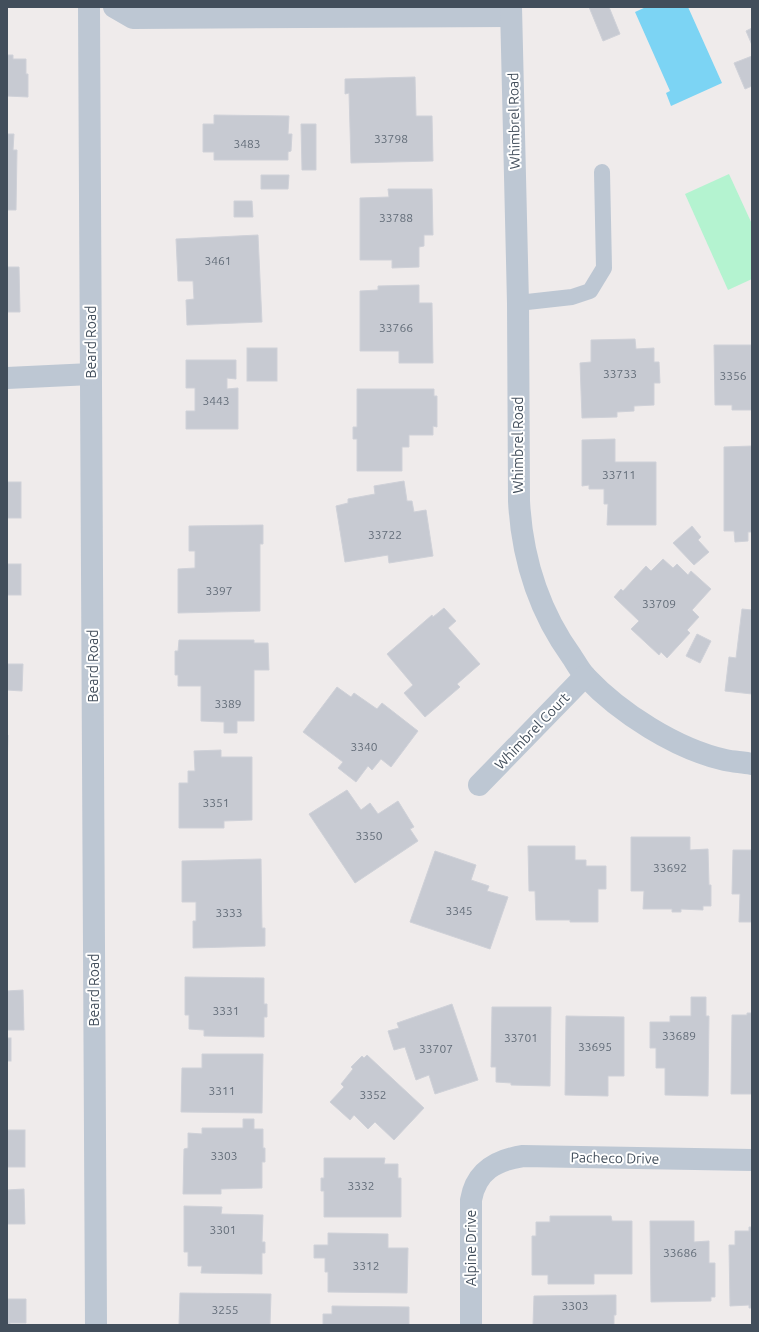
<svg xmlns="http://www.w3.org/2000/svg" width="759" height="1332" viewBox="0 0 759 1332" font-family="Ubuntu,sans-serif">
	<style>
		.green { fill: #b4f3d0 }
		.water { fill: #7cd4f4 }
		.building { fill: #c7cad2; stroke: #cfd1d8 }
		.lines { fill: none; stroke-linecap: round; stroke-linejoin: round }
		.service { stroke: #bdc7d3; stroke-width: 16 }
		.minor { stroke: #bdc7d3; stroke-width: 22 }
		.labels { text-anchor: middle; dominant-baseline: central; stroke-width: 4; stroke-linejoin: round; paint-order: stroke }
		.number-label { font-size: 12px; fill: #636d79 }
		.street-label { font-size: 14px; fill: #424e5b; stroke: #fff }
	</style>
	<rect width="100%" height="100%" fill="#efebeb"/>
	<!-- green -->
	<polygon class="green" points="729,174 752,224 752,279 728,290 685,194"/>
	<!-- water -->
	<polygon class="water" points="646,7 688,7 722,83 671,106 666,93 670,91 635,12"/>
	<!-- building -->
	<g class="building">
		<polygon points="589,7 609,7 620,34 603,41"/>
		<polygon points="752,28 752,45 746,31"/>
		<polygon points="7,55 13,55 13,59 26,59 26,74 28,74 28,97 7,96"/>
		<polygon points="752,56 752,86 745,89 734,63"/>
		<polygon points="415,77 416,116 432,116 433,161 351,163 349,93 345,94 345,79"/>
		<polygon points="214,115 289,116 288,134 292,134 291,151 288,152 288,160 214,160 214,152 203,152 203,124 214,124"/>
		<polygon points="301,124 316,124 316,170 302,170"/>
		<polygon points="7,134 14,134 13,150 17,150 16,210 7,210"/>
		<polygon points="261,175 289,175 288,189 261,189"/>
		<polygon points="388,189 432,189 433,235 424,235 424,246 419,247 419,267 392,268 392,260 360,260 360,198 389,197"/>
		<polygon points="234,201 252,201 253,217 234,217"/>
		<polygon points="258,235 262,322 187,325 186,300 194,299 193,281 178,281 176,239"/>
		<polygon points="7,267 19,267 20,312 7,312"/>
		<polygon points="419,285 419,303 432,303 433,363 399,363 399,351 360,351 360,291 378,290 378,286"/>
		<polygon points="635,339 636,349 654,348 654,362 659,362 660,383 654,383 654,405 634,406 634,411 617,412 617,417 582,418 580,363 591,362 591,340"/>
		<polygon points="714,345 752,345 752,410 732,410 732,405 715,405"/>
		<rect x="247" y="348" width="30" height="33"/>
		<polygon points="186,360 236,360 236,379 227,378 227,389 238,388 238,429 186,429 186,411 195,411 195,388 186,388"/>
		<polygon points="357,389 434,389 434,396 437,396 437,427 433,426 433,435 409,435 409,447 402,447 402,471 357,471 357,439 353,439 353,427 357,427"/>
		<polygon points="615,439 615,462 656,462 656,525 607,525 608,504 604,504 604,489 589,489 589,485 582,486 582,440"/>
		<polygon points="752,446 752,532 748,532 748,541 735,542 734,531 724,531 724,447"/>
		<polygon points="404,481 407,501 412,501 414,512 426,510 433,556 389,563 388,555 345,562 336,506 348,503 348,499 375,494 374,486"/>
		<rect x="7" y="482" width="14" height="36"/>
		<polygon points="263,525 263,544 260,544 260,611 178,613 178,569 195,568 195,551 189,551 189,526"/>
		<polygon points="692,526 701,537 698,540 709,552 694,565 673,543"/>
		<polygon points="663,559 673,568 677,564 688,575 691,571 711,589 692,610 699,617 687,630 690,633 667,658 661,652 659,655 631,629 639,621 614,597 621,589 623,591 646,566 651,571"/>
		<rect x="7" y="564" width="14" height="31"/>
		<polygon points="444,608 456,621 448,628 480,664 457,684 460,687 425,717 404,693 413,685 387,654 432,615 433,617"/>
		<polygon points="742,609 752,610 752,694 725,691 729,657 736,658"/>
		<polygon points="697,634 711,641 700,663 686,656"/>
		<polygon points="179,640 254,640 254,643 268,643 269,670 254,670 254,721 237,721 237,733 224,733 224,722 201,721 201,686 178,686 178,675 175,675 175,651 178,651"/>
		<polygon points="7,664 23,664 22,691 7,690"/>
		<polygon points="337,687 351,697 354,693 377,709 382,703 418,731 391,767 381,759 372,770 368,766 356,782 338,768 343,762 303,732"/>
		<polygon points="7,734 8,735 7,771"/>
		<polygon points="221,750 221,757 252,757 252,820 224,821 224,828 179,828 179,783 188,783 188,771 195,771 194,751"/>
		<polygon points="347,790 361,810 370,803 378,814 398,801 414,827 410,829 418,841 355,883 309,814"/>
		<polygon points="631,837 690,837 690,850 708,849 709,885 711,885 711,906 703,906 703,910 681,909 681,912 672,912 672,909 643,909 644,891 631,891"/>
		<polygon points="528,846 575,846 575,860 586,860 586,866 606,866 606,889 598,889 598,922 570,922 570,920 536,920 535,891 529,891"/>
		<polygon points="733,850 752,850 752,922 739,922 740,894 732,894"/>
		<polygon points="435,851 476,865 471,880 489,886 487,891 508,897 490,949 410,922"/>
		<polygon points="261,859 262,928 265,928 265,946 193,948 193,921 196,921 196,902 182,902 182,861"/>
		<polygon points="185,977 264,978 264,1004 267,1004 267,1017 264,1017 264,1037 204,1036 204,1030 189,1029 189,1015 185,1015"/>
		<polygon points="23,990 24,1030 7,1030 7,991"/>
		<polygon points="691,997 706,997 706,1016 709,1016 708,1096 665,1095 665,1068 656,1068 656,1048 650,1048 650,1022 670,1022 670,1016 691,1016"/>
		<polygon points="452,1004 478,1080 435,1094 429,1075 416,1080 405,1047 394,1050 388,1031 399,1028 397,1023"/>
		<polygon points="492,1007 551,1007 550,1086 511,1085 511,1083 496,1082 496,1067 491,1067"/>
		<polygon points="747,1013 752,1013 752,1094 731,1094 732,1015 747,1015"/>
		<polygon points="566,1016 624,1017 624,1076 608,1076 608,1096 565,1095"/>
		<rect x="7" y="1038" width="4" height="23"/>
		<polygon points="202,1054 263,1054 262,1113 181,1112 182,1068 202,1068"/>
		<polygon points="367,1055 424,1108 394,1140 375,1122 368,1129 354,1115 350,1120 330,1102 344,1087 341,1084 353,1069 351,1067 362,1056 364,1058"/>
		<polygon points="243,1119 254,1119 254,1129 263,1129 263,1148 265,1148 265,1162 262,1162 262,1188 221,1189 221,1194 183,1194 184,1149 188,1148 188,1133 202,1134 202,1128 243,1128"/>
		<rect x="7" y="1130" width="18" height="37"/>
		<polygon points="324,1158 385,1158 384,1164 398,1164 398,1178 401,1178 401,1217 324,1217 324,1191 321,1191 321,1178 324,1178"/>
		<polygon points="24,1189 25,1224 7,1224 7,1190"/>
		<polygon points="184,1206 222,1207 221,1214 263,1215 262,1242 265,1242 265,1253 262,1253 262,1274 201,1273 202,1266 188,1266 188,1252 184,1252"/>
		<polygon points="550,1216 611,1216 612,1221 632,1221 632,1274 594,1274 594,1284 548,1284 548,1275 532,1275 532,1236 536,1236 536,1222 550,1222"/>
		<polygon points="650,1221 694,1221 694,1242 709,1241 709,1263 715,1263 715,1297 711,1297 711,1301 651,1302"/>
		<polygon points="749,1227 752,1227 752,1308 749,1308 749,1305 730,1306 729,1245 735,1245 735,1231 749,1231"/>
		<polygon points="328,1233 388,1234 388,1248 408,1248 407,1293 328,1292 328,1272 325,1272 325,1258 314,1258 314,1245 328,1245"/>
		<polygon points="180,1293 271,1294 270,1325 179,1325"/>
		<polygon points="616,1295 616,1315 614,1315 614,1325 533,1325 534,1296"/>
		<polygon points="7,1299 26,1299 26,1323 10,1323 10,1325 7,1325"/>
		<polygon points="332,1306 409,1307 409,1325 323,1325 323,1314 332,1314"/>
	</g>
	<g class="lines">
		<!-- service -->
		<polyline class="service" points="518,303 572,297 590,291 604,268 602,172"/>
		<!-- minor -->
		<g class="minor">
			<polyline points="89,7 96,1325"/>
			<polyline points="114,7 133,18 511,16"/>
			<path d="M511 7 518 303 519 501C522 558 538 610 572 657 576 663 580 671 586 677 620 713 676 749 725 760 734 762 743 762 752 764"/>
			<polyline points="7,378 91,374"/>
			<polyline points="479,785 585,676"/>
			<path d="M471 1325V1200C476 1171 496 1160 523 1156L752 1160"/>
		</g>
	</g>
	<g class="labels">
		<!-- number labels -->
		<g class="number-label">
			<text x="391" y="138">33798</text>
			<text x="247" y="143">3483</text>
			<text x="396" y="217">33788</text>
			<text x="218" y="260">3461</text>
			<text x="396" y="327">33766</text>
			<text x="620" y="373">33733</text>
			<text x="733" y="375">3356</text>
			<text x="216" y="400">3443</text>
			<text x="619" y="474">33711</text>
			<text x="385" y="534">33722</text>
			<text x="219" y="590">3397</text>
			<text x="659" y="603">33709</text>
			<text x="228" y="703">3389</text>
			<text x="364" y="746">3340</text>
			<text x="216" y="802">3351</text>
			<text x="369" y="835">3350</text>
			<text x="670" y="867">33692</text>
			<text x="459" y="910">3345</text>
			<text x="229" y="912">3333</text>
			<text x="226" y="1010">3331</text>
			<text x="679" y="1035">33689</text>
			<text x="521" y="1037">33701</text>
			<text x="595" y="1046">33695</text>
			<text x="436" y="1048">33707</text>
			<text x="222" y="1090">3311</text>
			<text x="373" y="1094">3352</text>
			<text x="224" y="1155">3303</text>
			<text x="361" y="1185">3332</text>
			<text x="223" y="1229">3301</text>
			<text x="680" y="1252">33686</text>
			<text x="366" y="1265">3312</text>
			<text x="575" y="1305">3303</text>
			<text x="225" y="1309">3255</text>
		</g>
		<!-- street labels -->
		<g class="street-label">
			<text transform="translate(514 121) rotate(-91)">Whimbrel Road</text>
			<text transform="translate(91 342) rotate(-90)">Beard Road</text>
			<text transform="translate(518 445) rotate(-90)">Whimbrel Road</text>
			<text transform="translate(93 666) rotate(-90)">Beard Road</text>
			<text transform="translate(532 731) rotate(-46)">Whimbrel Court</text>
			<text transform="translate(94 990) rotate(-90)">Beard Road</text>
			<text transform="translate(615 1158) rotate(1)">Pacheco Drive</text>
			<text transform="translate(471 1248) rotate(-90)">Alpine Drive</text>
		</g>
	</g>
	<!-- border -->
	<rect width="759" height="1332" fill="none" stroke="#424e5b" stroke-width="16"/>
</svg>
